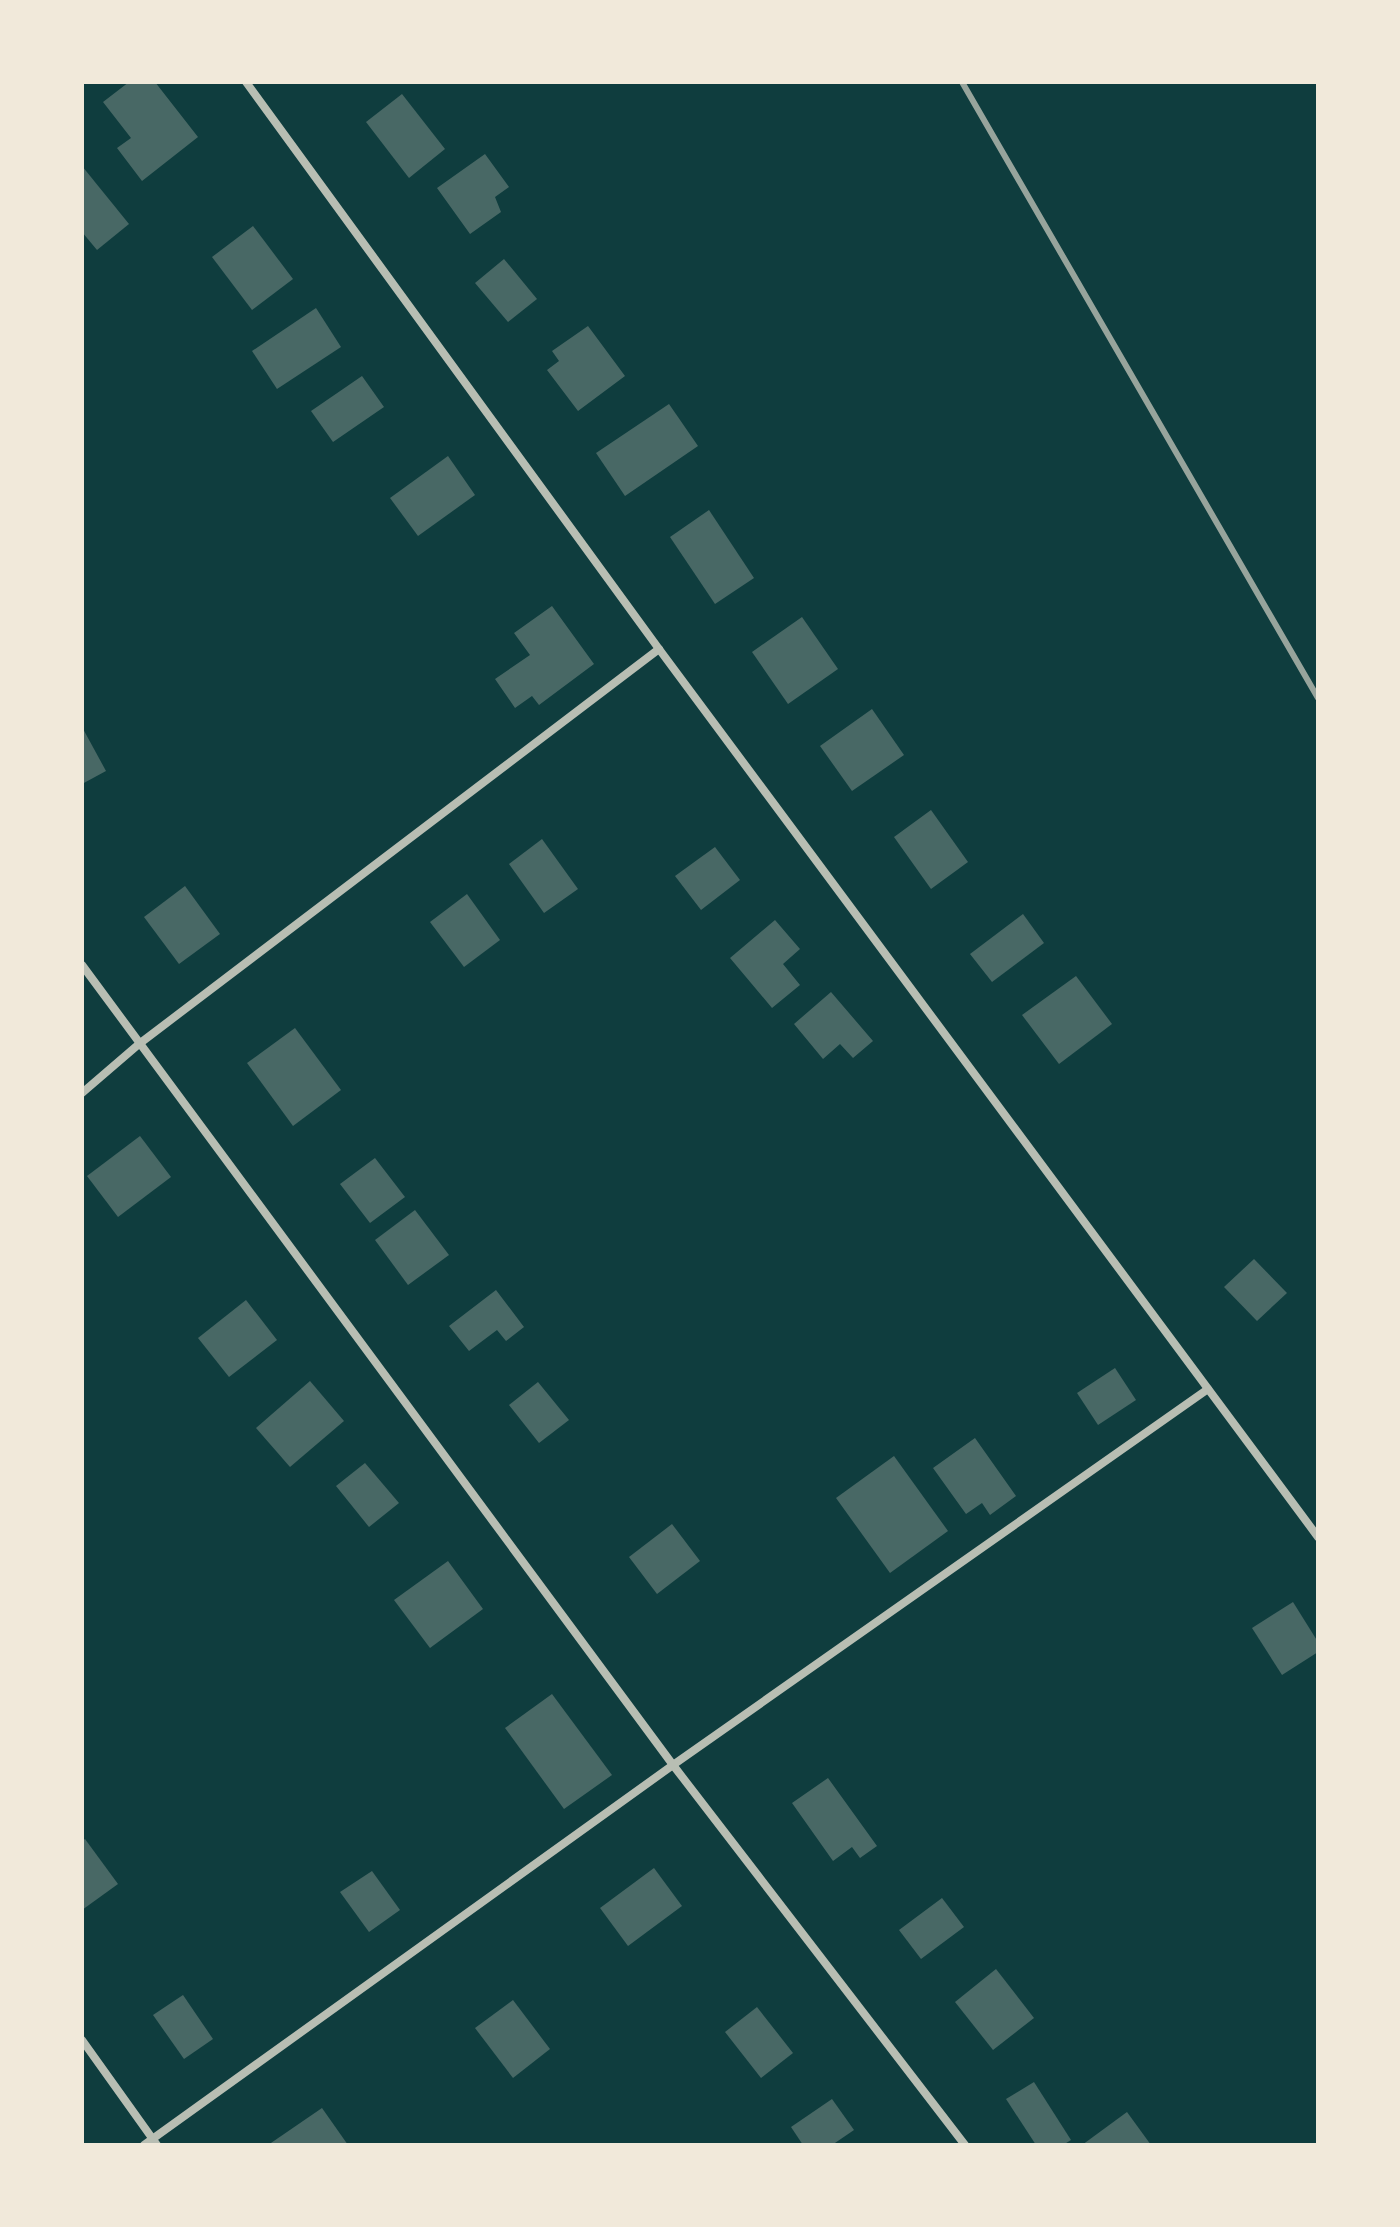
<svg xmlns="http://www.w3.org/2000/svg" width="1400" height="2227" viewBox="0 0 1400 2227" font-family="Lato,sans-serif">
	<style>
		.building { fill: #486865 }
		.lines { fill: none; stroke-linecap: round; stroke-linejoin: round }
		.minor { stroke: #b8beb3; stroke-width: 8 }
		.rail { stroke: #97a49c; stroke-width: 6 }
	</style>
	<rect width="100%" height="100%" fill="#0f3d3e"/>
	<!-- building -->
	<g class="building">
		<polygon points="129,82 155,82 198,137 142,181 117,148 131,138 103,102"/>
		<polygon points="402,94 445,149 409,178 366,122"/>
		<polygon points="485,154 509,187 495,197 501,212 470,234 437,188"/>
		<polygon points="82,166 129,224 97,250 82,232"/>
		<polygon points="253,226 293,279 252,310 212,257"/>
		<polygon points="504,259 537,299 508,322 475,283"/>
		<polygon points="316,308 341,347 277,389 252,351"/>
		<polygon points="588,326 625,376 578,411 547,370 559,361 552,351"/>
		<polygon points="362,376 384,407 333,442 311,411"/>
		<polygon points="669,404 698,446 625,496 596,453"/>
		<polygon points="448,456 475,495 418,536 390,498"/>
		<polygon points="709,510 754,578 715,604 670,537"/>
		<polygon points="552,606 594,664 539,705 532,696 515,708 495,679 530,655 514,633"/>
		<polygon points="802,617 838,669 788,704 752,652"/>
		<polygon points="872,709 904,755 852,791 820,746"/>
		<polygon points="82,727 106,771 82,784"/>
		<polygon points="931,810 968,862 931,889 894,837"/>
		<polygon points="542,839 578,889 544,913 509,864"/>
		<polygon points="715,847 740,880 701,910 675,876"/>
		<polygon points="185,886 220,934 179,964 144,917"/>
		<polygon points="467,894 500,940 464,967 430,922"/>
		<polygon points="1023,914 1044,943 992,982 970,954"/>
		<polygon points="775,920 800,949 783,964 800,985 772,1008 730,958"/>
		<polygon points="1076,976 1112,1024 1059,1064 1022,1015"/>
		<polygon points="831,992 873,1041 853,1058 840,1044 823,1059 794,1024"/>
		<polygon points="295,1028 341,1090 293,1126 247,1063"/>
		<polygon points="140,1136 171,1177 118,1217 87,1176"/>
		<polygon points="375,1158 405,1197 370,1223 340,1184"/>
		<polygon points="415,1210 449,1255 408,1285 375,1240"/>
		<polygon points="1254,1259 1287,1293 1257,1321 1224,1287"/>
		<polygon points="496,1290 524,1327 506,1341 497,1330 469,1351 449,1326"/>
		<polygon points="246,1300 277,1340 229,1377 198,1338"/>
		<polygon points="1115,1368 1136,1400 1098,1425 1077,1393"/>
		<polygon points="310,1381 344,1421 290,1467 256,1428"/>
		<polygon points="538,1382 569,1420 539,1443 509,1405"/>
		<polygon points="975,1438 1016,1496 990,1515 982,1503 966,1514 933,1468"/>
		<polygon points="894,1456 948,1531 890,1573 836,1498"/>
		<polygon points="365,1463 399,1503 369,1527 336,1486"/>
		<polygon points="672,1524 700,1561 657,1594 629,1557"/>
		<polygon points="448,1561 483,1609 430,1648 394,1600"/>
		<polygon points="1293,1602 1318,1642 1318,1652 1282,1675 1252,1628"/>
		<polygon points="552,1694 612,1775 564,1809 505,1728"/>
		<polygon points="828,1778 877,1846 860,1858 852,1847 833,1861 792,1803"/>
		<polygon points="85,1839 118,1884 82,1910 82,1841"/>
		<polygon points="654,1868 682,1906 628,1946 600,1908"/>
		<polygon points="372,1871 400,1910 369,1932 340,1892"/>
		<polygon points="942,1898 964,1927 921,1959 899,1930"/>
		<polygon points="996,1969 1034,2018 993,2050 955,2002"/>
		<polygon points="183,1995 213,2039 184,2059 153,2015"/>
		<polygon points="513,2000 550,2049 513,2078 475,2028"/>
		<polygon points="757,2007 793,2053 761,2078 725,2032"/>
		<polygon points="1034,2082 1071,2140 1063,2145 1036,2145 1006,2099"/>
		<polygon points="832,2099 854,2130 832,2145 803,2145 791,2127"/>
		<polygon points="322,2108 348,2145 268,2145"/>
		<polygon points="1127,2112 1151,2145 1082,2145"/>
	</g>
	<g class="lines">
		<!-- minor -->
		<g class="minor">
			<polyline points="246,82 659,649 1318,1537"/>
			<polyline points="82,965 673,1765 965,2145"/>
			<polyline points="82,1093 139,1044 659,649"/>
			<polyline points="82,2040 157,2145"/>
			<polyline points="144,2145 673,1765 1208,1389"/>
		</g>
		<!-- rail -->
		<polyline class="rail" points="962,82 1318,698"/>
	</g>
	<!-- border -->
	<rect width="1400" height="2227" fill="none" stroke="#f1e9da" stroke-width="168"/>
</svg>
